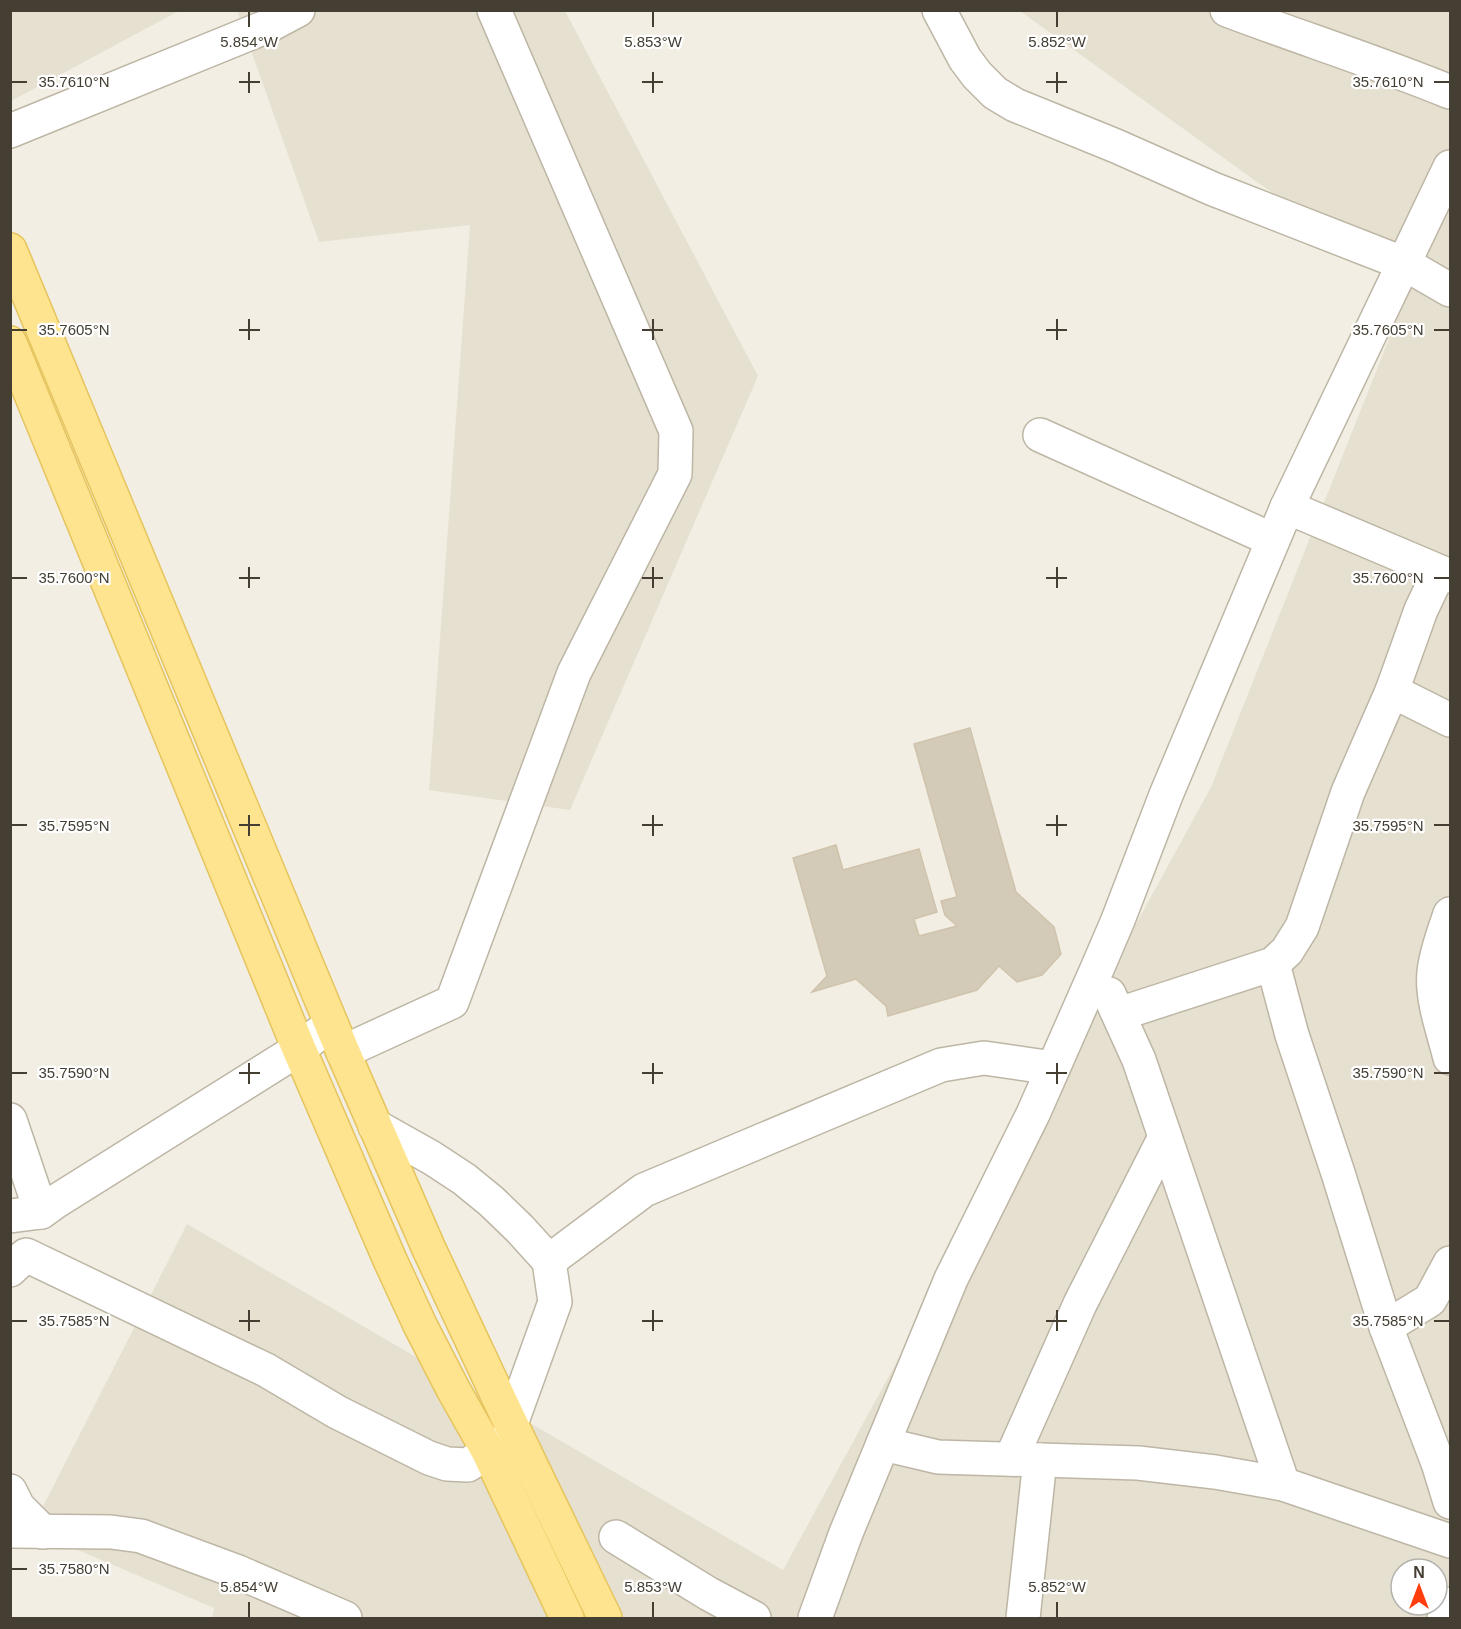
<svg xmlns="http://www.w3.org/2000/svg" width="1461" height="1629" viewBox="0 0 1461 1629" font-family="Arial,sans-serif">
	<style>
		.residential { fill: #e6e0d1; fill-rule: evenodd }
		.building { fill: #d4cab8; stroke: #cfc3ab; stroke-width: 1.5 }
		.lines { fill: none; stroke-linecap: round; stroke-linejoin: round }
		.minor-casing { stroke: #beb6a5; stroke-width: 36 }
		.major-casing { stroke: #e6c45d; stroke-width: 36 }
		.minor { stroke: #fff; stroke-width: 33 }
		.major { stroke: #ffe48f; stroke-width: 33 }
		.ticks { fill: none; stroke: #443e33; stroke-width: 2 }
		.ticks-label { font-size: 15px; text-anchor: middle; fill: #443e33; stroke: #fff; stroke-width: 4.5; stroke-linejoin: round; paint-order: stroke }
	</style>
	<rect width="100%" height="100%" fill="#f2eee3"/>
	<!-- residential -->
	<g class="residential">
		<polygon points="11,10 179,10 179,11 11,101"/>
		<polygon points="237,11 565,11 758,376 570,810 429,790 470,225 319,242"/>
		<path d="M1020 11H1450V1618H212L214 1608 31 1530 187 1224 783 1570 1211 787 1408 291ZM1401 1569H1437V1605H1401Z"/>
	</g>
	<!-- building -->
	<polygon class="building" points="970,728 1016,892 1054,927 1061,954 1042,975 1017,982 999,966 977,990 888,1016 886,1006 856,979 812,992 827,976 793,858 836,845 843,870 919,849 937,912 914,919 919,936 957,926 945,915 941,901 957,897 914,744"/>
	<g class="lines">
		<!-- minor casing -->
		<g class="minor-casing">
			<g id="minor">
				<polyline points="939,10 965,59 977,75 995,93 1015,105 1116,146 1213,189 1405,264 1450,290"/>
				<path d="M1227 10C1301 38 1377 62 1450 92"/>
				<polyline points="10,131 268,26 298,10"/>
				<polyline points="1040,435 1273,540"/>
				<polyline points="1287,507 1450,576"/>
				<polyline points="1392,691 1450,720"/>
				<path d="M1450 914C1444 932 1436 952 1434 972 1431 999 1444 1033 1450 1058"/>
				<polyline points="1273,964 1292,1035 1338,1173 1386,1327 1438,1463 1450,1502"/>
				<polyline points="1109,994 1139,1060 1283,1484"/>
				<polyline points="1119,1014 1273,964 1287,951 1302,927 1348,792 1392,691 1421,610 1439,572"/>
				<polyline points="343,1052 452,1002 574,673 675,474 676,431 494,10"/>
				<polyline points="10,1120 41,1212"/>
				<polyline points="375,1126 432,1158 464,1179 491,1201 520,1229 549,1261 555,1302 511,1424"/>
				<polyline points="10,1216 41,1212 55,1202 299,1049 331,1024"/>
				<polyline points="549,1261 644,1190 941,1065 984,1058 1053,1068"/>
				<polyline points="10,1270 26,1255 266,1370 337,1412 429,1458 447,1464 468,1465 488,1451 512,1437"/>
				<polyline points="1386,1327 1430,1300 1450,1263"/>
				<polyline points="883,1444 938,1457 1138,1463 1215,1472 1283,1484 1450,1541"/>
				<polyline points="1011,1459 1080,1304 1165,1137"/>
				<polyline points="10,1491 18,1507 43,1532"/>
				<polyline points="10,1531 111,1532 141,1536 238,1572 345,1618"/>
				<polyline points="616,1537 709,1594 754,1618"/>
				<polyline points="815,1618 846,1533 951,1279 1033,1114 1097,969 1118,920 1166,795 1287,507 1450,167"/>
				<polyline points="1023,1618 1040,1460"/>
				<polyline points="1444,1618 1450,1604"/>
			</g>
		</g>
		<!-- major casing -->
		<g class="major-casing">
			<g id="major">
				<polyline points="10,250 343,1052 429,1249 511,1424 605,1618"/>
				<polyline points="10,343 299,1049 390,1260 420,1325 453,1389 488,1451 567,1618"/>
			</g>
		</g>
		<!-- minor -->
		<use href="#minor" class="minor"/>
		<!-- major -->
		<use href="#major" class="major"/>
	</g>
	<!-- ticks -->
	<path class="ticks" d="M249 12V27M653 12V27M1057 12V27M249 72V93M653 72V93M1057 72V93M12 82H27M239 82H260M642 82H663M1046 82H1067M1434 82H1449M249 319V340M653 319V340M1057 319V340M12 330H27M239 330H260M642 330H663M1046 330H1067M1434 330H1449M249 567V588M653 567V588M1057 567V588M12 578H27M239 578H260M642 578H663M1046 578H1067M1434 578H1449M249 815V836M653 815V836M1057 815V836M12 825H27M239 825H260M642 825H663M1046 825H1067M1434 825H1449M249 1063V1084M653 1063V1084M1057 1063V1084M12 1073H27M239 1073H260M642 1073H663M1046 1073H1067M1434 1073H1449M249 1310V1331M653 1310V1331M1057 1310V1331M12 1321H27M239 1321H260M642 1321H663M1046 1321H1067M1434 1321H1449M12 1569H27M249 1602V1617M653 1602V1617M1057 1602V1617"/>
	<g class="ticks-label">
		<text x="249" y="47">5.854°W</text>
		<text x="653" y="47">5.853°W</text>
		<text x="1057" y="47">5.852°W</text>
		<text x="74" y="87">35.7610°N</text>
		<text x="1388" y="87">35.7610°N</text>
		<text x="74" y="335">35.7605°N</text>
		<text x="1388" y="335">35.7605°N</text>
		<text x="74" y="583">35.7600°N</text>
		<text x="1388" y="583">35.7600°N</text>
		<text x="74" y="831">35.7595°N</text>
		<text x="1388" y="831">35.7595°N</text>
		<text x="74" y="1078">35.7590°N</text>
		<text x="1388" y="1078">35.7590°N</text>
		<text x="74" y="1326">35.7585°N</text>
		<text x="1388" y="1326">35.7585°N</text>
		<text x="74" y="1574">35.7580°N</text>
		<text x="249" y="1592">5.854°W</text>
		<text x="653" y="1592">5.853°W</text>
		<text x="1057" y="1592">5.852°W</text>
	</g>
	<!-- border -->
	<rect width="1461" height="1629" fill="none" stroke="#443e33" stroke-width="24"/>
	<!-- north arrow -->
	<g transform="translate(1419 1587)"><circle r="28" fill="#ffffff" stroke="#b4b2ad" stroke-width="1.5"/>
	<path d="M0-4.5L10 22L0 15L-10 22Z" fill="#ff3d0d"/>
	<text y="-9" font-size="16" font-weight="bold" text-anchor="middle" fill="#443e33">N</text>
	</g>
</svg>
